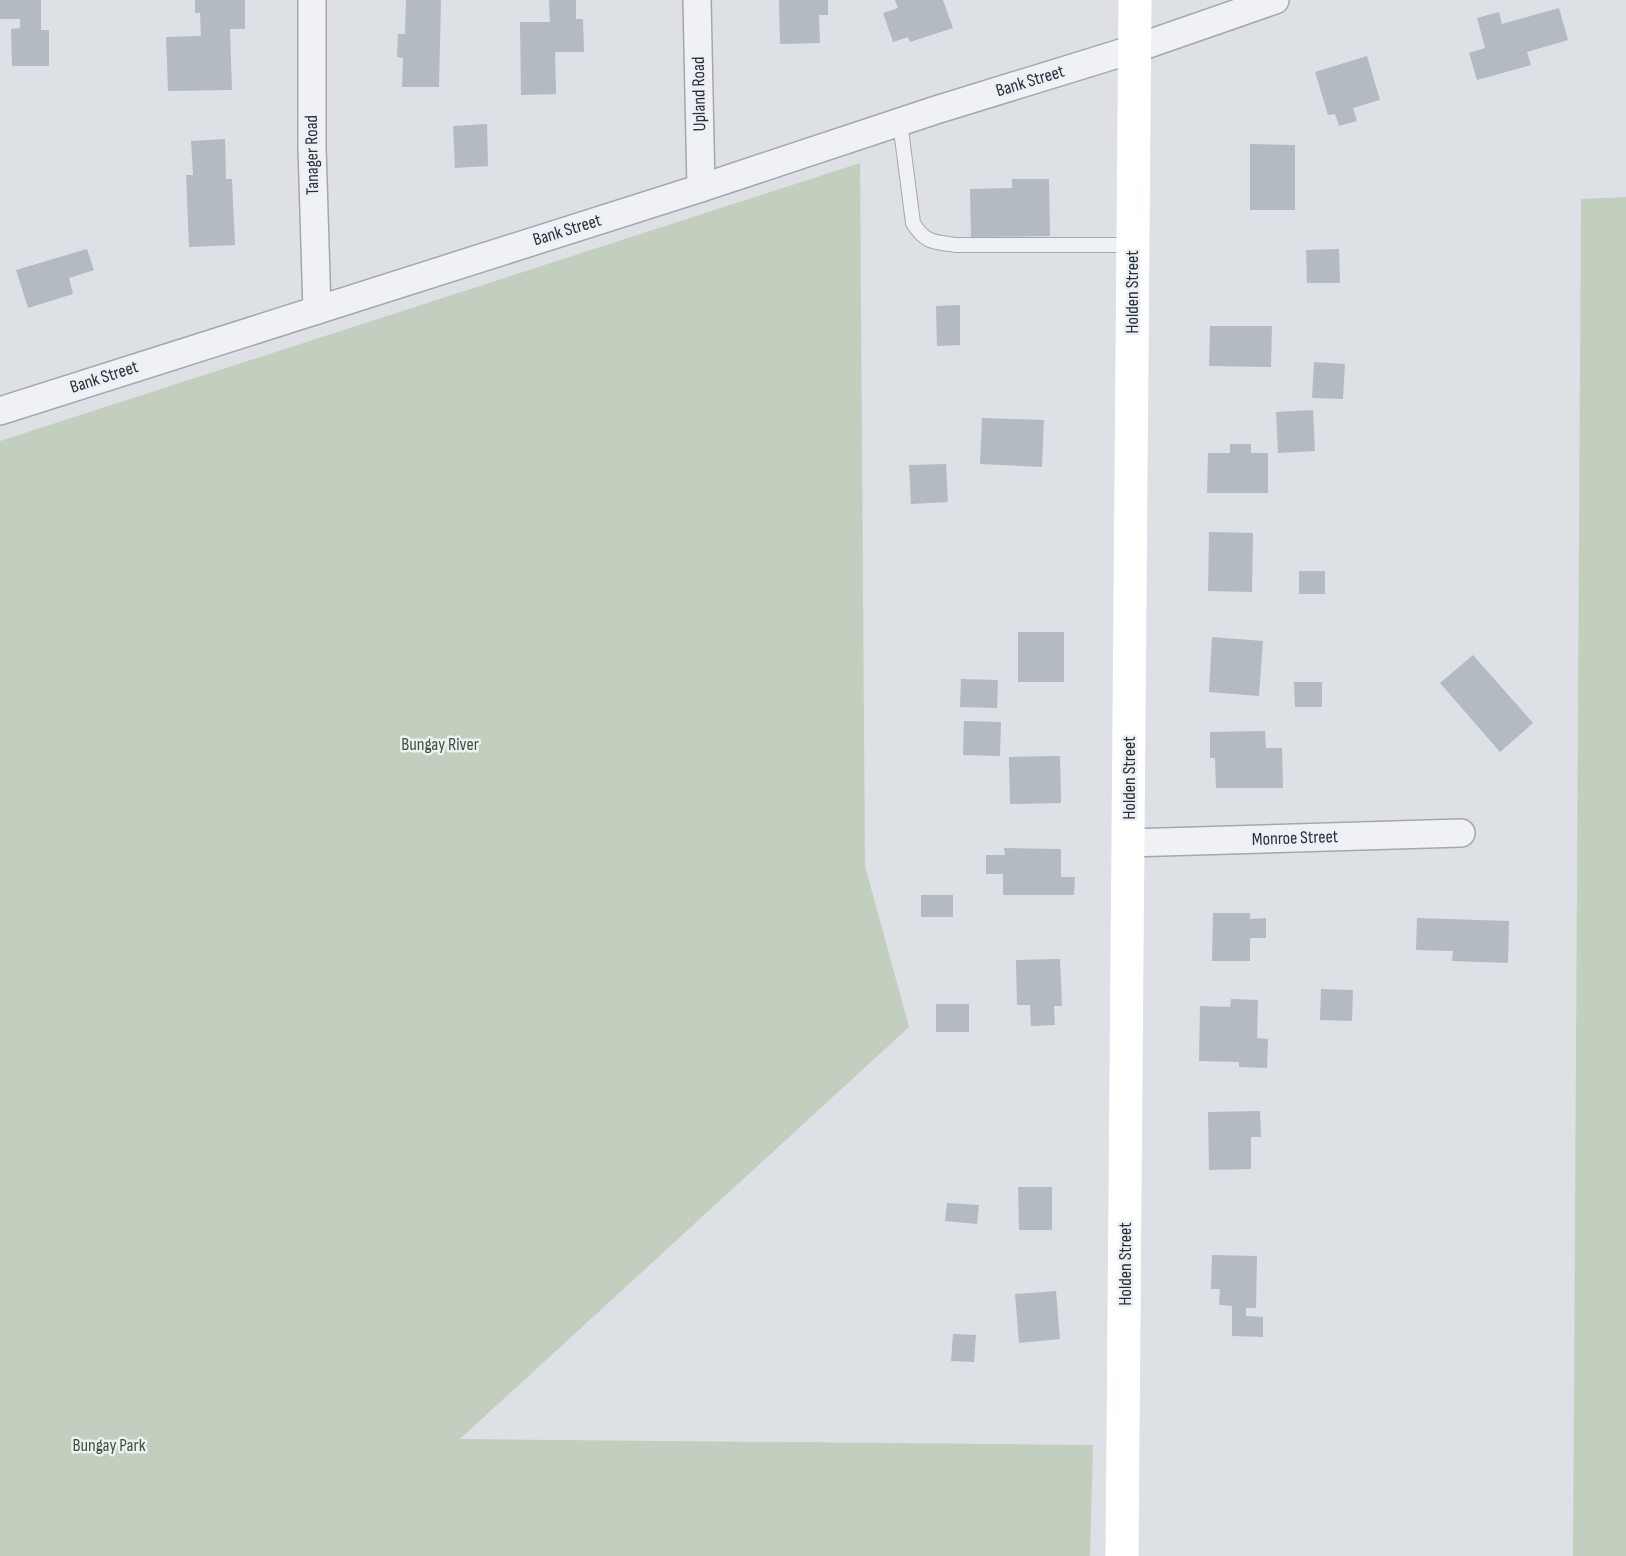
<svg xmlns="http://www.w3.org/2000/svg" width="1626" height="1556" viewBox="0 0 1626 1556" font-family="'Sofia Sans Condensed',sans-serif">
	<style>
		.green { fill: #c3cfbe }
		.building { fill: #b4bac2 }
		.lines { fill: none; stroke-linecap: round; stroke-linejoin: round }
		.lane-casing { stroke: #a3a7af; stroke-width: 16 }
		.street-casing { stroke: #a3a7af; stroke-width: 30 }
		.lane { stroke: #eff1f4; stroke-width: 14 }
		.street { stroke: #eff1f4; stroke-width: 27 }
		.secondary { stroke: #fff; stroke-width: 33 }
		.labels { text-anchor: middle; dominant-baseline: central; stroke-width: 5; stroke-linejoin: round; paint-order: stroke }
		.street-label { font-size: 18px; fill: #272f3b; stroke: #eceff3 }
		.park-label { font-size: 18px; fill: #3d5536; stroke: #eceff3 }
	</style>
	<rect width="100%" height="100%" fill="#dde0e5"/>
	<!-- green -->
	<g class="green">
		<polygon points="860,163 865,866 909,1027 460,1439 1093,1445 1090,1556 0,1556 0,441"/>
		<polygon points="1626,197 1626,1556 1573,1556 1581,199"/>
	</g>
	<!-- building -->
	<g class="building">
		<polygon points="0,0 41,0 41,30 49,30 49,66 12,66 11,29 20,28 20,19 0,19"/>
		<polygon points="195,0 245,0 245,29 230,29 232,90 168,91 166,37 201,36 200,13 195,13"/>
		<polygon points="406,0 441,0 439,87 402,87 403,58 397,57 398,34 405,34"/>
		<polygon points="549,0 576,0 576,19 583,19 584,52 555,52 556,94 521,95 520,22 550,22"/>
		<polygon points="779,0 828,0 828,15 819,15 820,43 780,44"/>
		<polygon points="895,0 943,0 953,28 910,42 908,37 893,42 883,13 898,8"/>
		<polygon points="1559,8 1568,40 1527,52 1531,65 1477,80 1469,53 1485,48 1477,18 1499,12 1502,24"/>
		<polygon points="1367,56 1380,100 1353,108 1357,121 1339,126 1335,114 1328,115 1315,72"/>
		<polygon points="487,124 488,166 455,168 453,126"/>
		<polygon points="225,139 226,179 232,179 235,245 189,247 186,175 193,175 191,141"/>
		<polygon points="1250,144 1295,145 1295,210 1250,210"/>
		<polygon points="1012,179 1049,179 1050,236 971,237 970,189 1012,188"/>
		<polygon points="87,249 94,270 69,278 73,294 28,308 16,270"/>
		<polygon points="1339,249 1340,283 1307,283 1306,250"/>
		<polygon points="960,305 960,345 937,346 936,306"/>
		<polygon points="1210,326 1272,326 1271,367 1209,366"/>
		<polygon points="1314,362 1345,364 1343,399 1312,398"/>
		<polygon points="1313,410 1315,451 1278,453 1276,412"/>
		<polygon points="982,418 1044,420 1042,467 980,464"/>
		<polygon points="1230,444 1251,444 1251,453 1268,453 1268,493 1207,493 1208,453 1230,453"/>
		<polygon points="946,464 948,502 911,504 909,465"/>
		<polygon points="1209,532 1253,533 1252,592 1208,591"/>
		<rect x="1299" y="571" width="26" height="23"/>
		<rect x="1018" y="632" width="46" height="50"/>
		<polygon points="1212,637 1263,641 1259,696 1209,692"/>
		<polygon points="1473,655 1533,723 1500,752 1440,683"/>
		<polygon points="961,679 998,680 997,708 960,707"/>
		<polygon points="1294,682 1322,682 1322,707 1295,707"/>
		<polygon points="964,721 1001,722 1000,756 963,755"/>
		<polygon points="1265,731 1266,748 1282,748 1283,788 1216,788 1215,758 1210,758 1210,732"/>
		<polygon points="1060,756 1061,803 1010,804 1009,757"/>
		<polygon points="1004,848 1061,849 1061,877 1075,877 1074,895 1003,895 1003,874 986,874 986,855 1005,855"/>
		<rect x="921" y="895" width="32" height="22"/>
		<polygon points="1213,913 1250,913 1250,919 1266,918 1266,938 1250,938 1250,961 1212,961"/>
		<polygon points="1417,918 1509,921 1508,963 1452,961 1453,951 1416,950"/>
		<polygon points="1060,959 1062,1006 1054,1006 1055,1025 1031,1026 1030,1005 1017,1005 1016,960"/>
		<polygon points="1321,989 1353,990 1352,1021 1320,1020"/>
		<polygon points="1231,999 1258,1000 1257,1038 1268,1039 1267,1068 1239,1067 1239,1062 1199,1061 1200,1006 1230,1007"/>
		<rect x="936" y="1004" width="33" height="28"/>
		<polygon points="1260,1111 1261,1137 1251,1137 1251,1169 1209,1170 1208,1112"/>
		<polygon points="1018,1187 1052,1187 1052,1230 1019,1230"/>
		<polygon points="947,1203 979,1205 977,1224 945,1221"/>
		<polygon points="1212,1255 1257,1256 1256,1308 1246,1308 1246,1316 1263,1317 1263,1337 1232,1336 1232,1306 1219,1305 1220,1289 1211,1289"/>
		<polygon points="1056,1291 1060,1339 1019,1343 1015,1294"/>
		<polygon points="953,1334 976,1335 974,1362 951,1361"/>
	</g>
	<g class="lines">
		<!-- lane casing -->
		<g class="lane-casing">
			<path id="lane" d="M900 122 913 223C925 243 934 242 956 245H1133"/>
		</g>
		<!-- street casing -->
		<g class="street-casing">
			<g id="street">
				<polyline points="312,0 312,147 317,310"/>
				<polyline points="697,0 701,188"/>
				<polyline points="0,411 701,188 936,110 1134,49 1275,0"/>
				<polyline points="1128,843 1461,833"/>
			</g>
		</g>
		<!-- lane -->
		<use href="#lane" class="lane"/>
		<!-- street -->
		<use href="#street" class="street"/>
		<!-- secondary -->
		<polyline class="secondary" points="1122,1556 1135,0"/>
	</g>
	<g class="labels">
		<!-- street labels -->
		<g class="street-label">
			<text transform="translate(1030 81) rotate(-17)">Bank Street</text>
			<text transform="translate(699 94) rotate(-91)">Upland Road</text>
			<text transform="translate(312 155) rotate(-91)">Tanager Road</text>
			<text transform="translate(567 230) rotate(-17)">Bank Street</text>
			<text transform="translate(1132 292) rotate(-90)">Holden Street</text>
			<text transform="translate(104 377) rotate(-18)">Bank Street</text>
			<text transform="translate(1129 778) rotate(-90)">Holden Street</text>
			<text transform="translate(1295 838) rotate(-2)">Monroe Street</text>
			<text transform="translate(1125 1264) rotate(-90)">Holden Street</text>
		</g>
		<!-- park labels -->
		<g class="park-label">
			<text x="440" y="744">Bungay River</text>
			<text x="109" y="1445">Bungay Park</text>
		</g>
	</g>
</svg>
